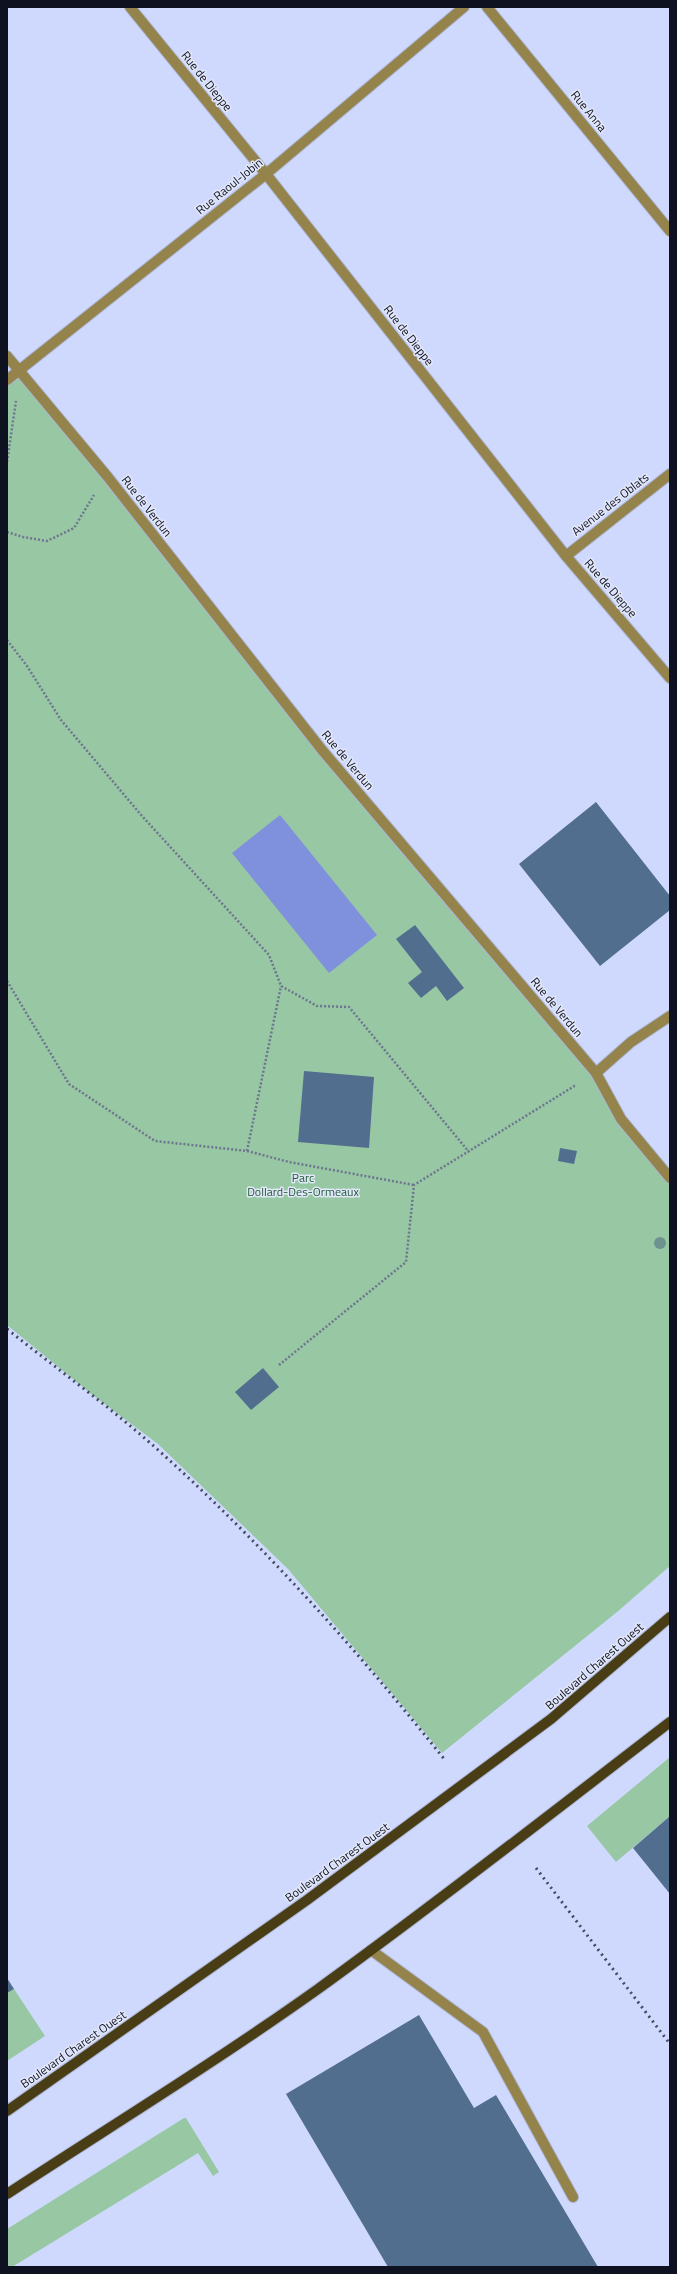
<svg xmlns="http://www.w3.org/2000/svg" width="677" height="2274" viewBox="0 0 677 2274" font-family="'Titillium Web',sans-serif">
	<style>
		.green { fill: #98c7a4 }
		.water { fill: #7f91dc }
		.building { fill: #516e8f }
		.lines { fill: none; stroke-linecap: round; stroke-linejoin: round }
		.service-casing { stroke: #acb5d5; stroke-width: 12 }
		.minor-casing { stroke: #acb5d5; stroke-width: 12 }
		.primary-casing { stroke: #acb5d5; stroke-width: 12 }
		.path { stroke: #6e758f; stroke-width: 2.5; stroke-dasharray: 2 2; stroke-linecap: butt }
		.service { stroke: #94834b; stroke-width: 10 }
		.minor { stroke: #94834b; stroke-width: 10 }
		.primary { stroke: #493d15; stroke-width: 10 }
		.rail { stroke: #444a5f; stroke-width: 3; stroke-dasharray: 2 4; stroke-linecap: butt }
		.tree { fill: #6e938e }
		.labels { text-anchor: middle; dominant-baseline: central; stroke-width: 3; stroke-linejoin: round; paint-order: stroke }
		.street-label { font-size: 12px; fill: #0d1120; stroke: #e2e7f9 }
		.park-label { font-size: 12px; fill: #1e5934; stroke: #e2e7f9 }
	</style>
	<rect width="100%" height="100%" fill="#cfd9fd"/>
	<!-- green -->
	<g class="green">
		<polygon points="18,370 322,750 596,1073 621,1119 670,1178 670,1566 617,1612 442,1753 288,1569 158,1444 90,1393 7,1325 7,380"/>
		<polygon points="670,1757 670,1816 616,1862 587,1826"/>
		<polygon points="14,1989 45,2036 7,2061 7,1993"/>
		<polygon points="184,2118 186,2118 219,2172 213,2176 198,2153 12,2267 7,2267 7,2229"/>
	</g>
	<!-- water -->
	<polygon class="water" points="280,815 377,935 329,973 232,853"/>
	<!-- building -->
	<g class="building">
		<polygon points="596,802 670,896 670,910 600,966 519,864"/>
		<polygon points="415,925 464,988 447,1001 436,986 421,998 408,983 422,972 396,939"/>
		<polygon points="304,1071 374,1077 369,1148 298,1142"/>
		<polygon points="560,1148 577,1151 574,1164 558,1161"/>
		<polygon points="263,1368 279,1387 251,1410 235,1392"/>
		<polygon points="670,1816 670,1894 633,1848"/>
		<polygon points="7,1978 14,1989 7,1993"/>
		<polygon points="419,2015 474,2108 496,2095 598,2267 388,2267 286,2094"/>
	</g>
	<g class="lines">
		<!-- service casing -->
		<g class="service-casing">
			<polyline id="service" points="371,1950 483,2032 573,2197"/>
		</g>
		<!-- minor casing -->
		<g class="minor-casing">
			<g id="minor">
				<polyline points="130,7 266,174 566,556 670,678"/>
				<polyline points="487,7 670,231"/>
				<polyline points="7,356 107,476 322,750 596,1073 621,1119 670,1178"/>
				<polyline points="7,380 266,174 464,7"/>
				<polyline points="566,556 670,474"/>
				<polyline points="596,1073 631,1042 670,1016"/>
			</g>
		</g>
		<!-- primary casing -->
		<g class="primary-casing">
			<g id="primary">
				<polyline points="7,2111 307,1900 551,1719 670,1617"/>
				<path d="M7 2194C111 2126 217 2061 318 1989 437 1903 553 1812 670 1722"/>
			</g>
		</g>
		<!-- path -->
		<g class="path">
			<polyline points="7,462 16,401"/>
			<polyline points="7,532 23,537 47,541 74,528 94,495"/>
			<polyline points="7,640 27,666 61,720 142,816 269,955 281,986 317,1006 349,1007 469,1152"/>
			<polyline points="7,981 69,1084 155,1141 247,1151 289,1162 414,1185"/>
			<polyline points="247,1151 281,986"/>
			<polyline points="279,1365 406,1262 414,1185 576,1085"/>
		</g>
		<!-- service -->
		<use href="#service" class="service"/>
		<!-- minor -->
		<use href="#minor" class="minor"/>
		<!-- primary -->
		<use href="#primary" class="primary"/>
		<!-- rail -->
		<g class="rail">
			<path d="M7 1329C57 1369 109 1406 157 1449 263 1544 356 1649 445 1760"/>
			<polyline points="536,1868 670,2044"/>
		</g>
	</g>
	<!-- trees -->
	<circle class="tree" cx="660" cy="1243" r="6"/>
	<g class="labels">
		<!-- street labels -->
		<g class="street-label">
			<text transform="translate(207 81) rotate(51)">Rue de Dieppe</text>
			<text transform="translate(589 111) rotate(51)">Rue Anna</text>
			<text transform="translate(229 186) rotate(-39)">Rue Raoul-Jobin</text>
			<text transform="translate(409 335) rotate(52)">Rue de Dieppe</text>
			<text transform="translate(610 504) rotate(-38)">Avenue des Oblats</text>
			<text transform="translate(147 506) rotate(52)">Rue de Verdun</text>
			<text transform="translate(611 588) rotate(49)">Rue de Dieppe</text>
			<text transform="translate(348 760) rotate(50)">Rue de Verdun</text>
			<text transform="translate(557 1007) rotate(50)">Rue de Verdun</text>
			<text transform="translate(594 1666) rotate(-41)">Boulevard Charest Ouest</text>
			<text transform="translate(337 1862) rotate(-36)">Boulevard Charest Ouest</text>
			<text transform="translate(73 2049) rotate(-35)">Boulevard Charest Ouest</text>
		</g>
		<!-- park labels -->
		<g class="park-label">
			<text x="303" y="1177">Parc<tspan x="303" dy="14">Dollard-Des-Ormeaux</tspan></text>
		</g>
	</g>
	<!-- border -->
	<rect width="677" height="2274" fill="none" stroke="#0d1120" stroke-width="16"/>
</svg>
